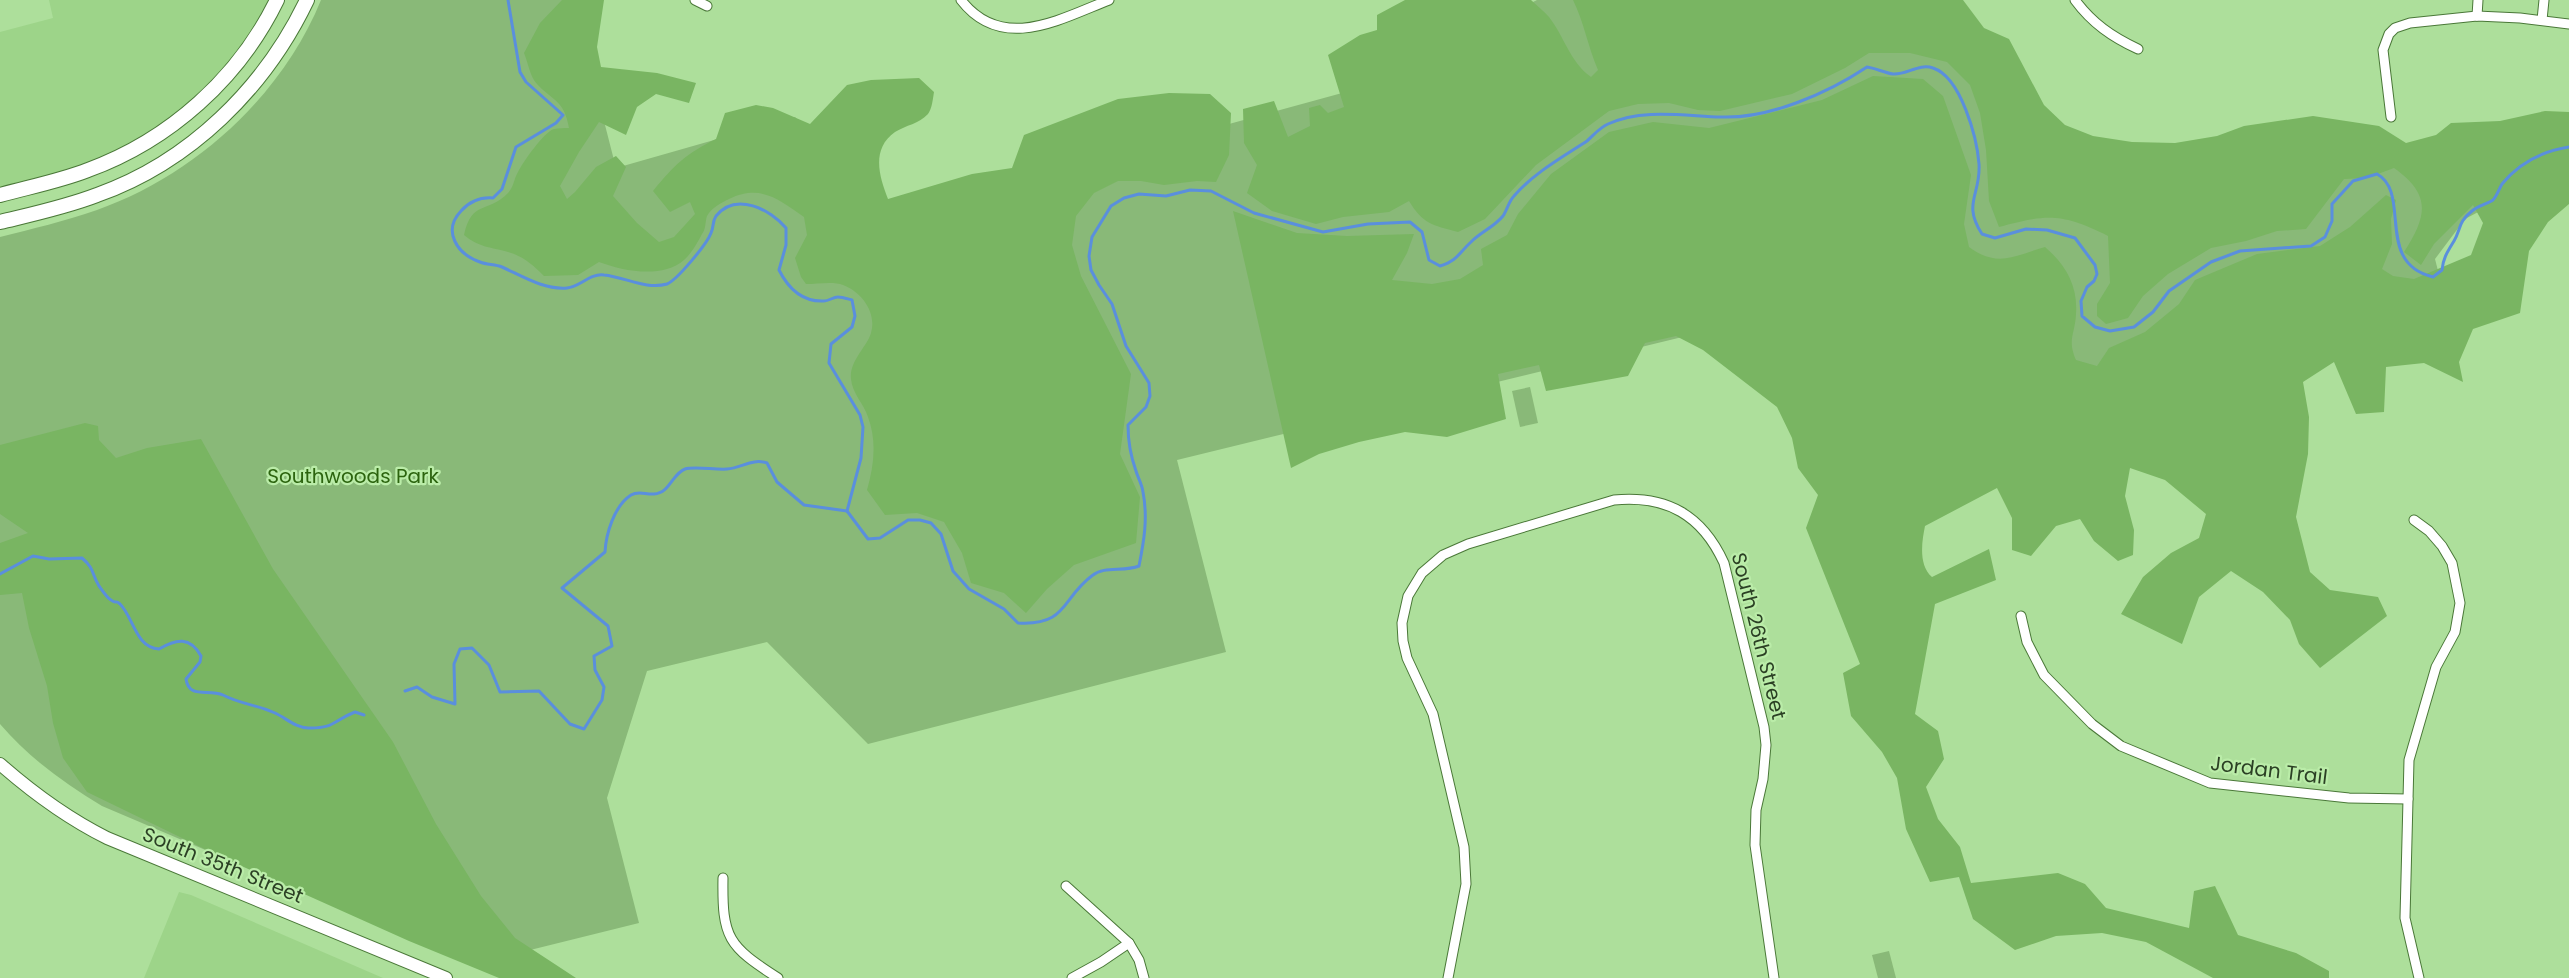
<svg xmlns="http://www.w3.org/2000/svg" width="2569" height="978" viewBox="0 0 2569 978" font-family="Poppins,sans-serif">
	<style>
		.built { fill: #9dd489 }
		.green { fill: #89b978 }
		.forest { fill: #79b562 }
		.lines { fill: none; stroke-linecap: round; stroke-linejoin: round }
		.stream { stroke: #5a8fdd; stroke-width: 3 }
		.minor-casing { stroke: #4a7838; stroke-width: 11 }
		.tertiary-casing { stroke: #4a7838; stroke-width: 14 }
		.secondary-casing { stroke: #4a7838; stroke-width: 16 }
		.minor { stroke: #fff; stroke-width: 9 }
		.tertiary { stroke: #fff; stroke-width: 12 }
		.secondary { stroke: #fff; stroke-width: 14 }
		.labels { text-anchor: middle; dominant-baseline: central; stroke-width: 4.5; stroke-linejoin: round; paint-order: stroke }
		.park-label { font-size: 20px; fill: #2c640f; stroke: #baeca8 }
		.street-label { font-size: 20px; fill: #2b4024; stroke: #baeca8 }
	</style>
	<rect width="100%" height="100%" fill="#addf9b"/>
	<!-- built -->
	<g class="built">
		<polygon points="49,0 271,0 246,42 219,75 188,105 154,131 117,152 78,168 0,189 0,32 53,18"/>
		<polygon points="179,892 191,895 383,978 144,978"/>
	</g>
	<!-- green -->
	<g class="green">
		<path d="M321 0H573L616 168 795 117 883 213 1101 159 1364 87 1537 0H1939L2068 198 2409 161 2569 122 2497 202 2465 219 2435 259 2449 314 1832 464 1793 310 1177 460 1226 652 868 744 767 642 647 671 607 798 639 923 474 964 102 806C64 783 29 758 0 724V237C32 229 65 221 97 210 194 176 282 96 321 0Z"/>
		<polygon points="1530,387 1538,423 1520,427 1512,391"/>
		<polygon points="1889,951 1896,978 1878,978 1872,955"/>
	</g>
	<!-- forest -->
	<g class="forest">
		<path d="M562 0H604L597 47 601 67 657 73 696 83 689 103 656 94 637 107 626 135 599 122 579 152 560 186 567 199 575 192 596 167 616 156 626 167 613 196 637 223 659 242 674 237 695 214 690 202 670 212 653 191C674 165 687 153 716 139L725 113 756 105 773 108 810 124 847 85 871 80 919 78 934 92C933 98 932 109 928 114 919 124 906 125 895 132 871 149 879 176 888 199L972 174 1012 168 1024 135 1118 99 1169 93 1210 94 1231 113 1229 155 1216 182 1197 181 1164 185 1141 181H1118L1094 193 1076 216 1072 245 1081 276 1131 374 1120 454 1140 497 1136 543 1074 565 1047 589 1026 613 1004 593 971 583 962 553 944 522 917 513 885 515 867 490C874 466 877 441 868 417 864 404 852 393 851 379 849 361 867 347 871 333 877 313 862 292 843 285 834 281 817 284 806 284L801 277 795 258 807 235 804 217C778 199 761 184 729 199 721 203 711 208 707 216 705 222 706 229 702 234 698 242 691 254 684 260 662 279 623 271 599 262L578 275 544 276C533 265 523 256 508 252 490 247 478 247 464 235 472 199 488 214 508 193 514 187 514 178 518 172 523 162 544 132 554 129 559 128 564 128 569 128 564 100 554 102 537 84 530 77 528 62 524 53L540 23Z"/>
		<path d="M1405 0H1531C1537 6 1544 11 1549 17 1564 36 1570 62 1591 77L1598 70C1588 47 1584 22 1573 0H1963L1984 28 2009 39 2044 105 2065 125 2093 136 2132 142 2175 143 2217 136 2244 126 2313 116 2379 126 2406 143 2436 135 2451 123 2500 121 2545 111 2569 112V204L2548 222 2529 251 2520 313 2473 329 2459 362 2463 382 2424 363 2386 367 2384 412 2356 414 2334 362 2303 382 2309 417 2308 454 2296 517 2310 572 2330 590 2378 597 2387 616 2320 668 2299 644 2290 620 2263 592 2231 571 2199 597 2182 644 2121 614 2143 577 2171 553 2199 538 2206 514 2165 480 2130 468 2125 496 2134 530 2133 555 2118 561 2094 541 2080 519 2056 526 2031 556 2012 550V518L1997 488 1925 526C1922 541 1918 565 1932 577L1989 549 1996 580 1935 604 1915 714 1938 731 1944 759 1926 787 1938 819 1960 847 1971 883 2058 873 2085 884 2106 908 2189 928 2194 891 2215 886 2238 935 2296 953 2329 971V978H2213L2146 942 2102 933 2056 936 2015 950 1973 919 1959 877 1930 882 1906 829 1897 778 1882 752 1851 716 1843 673 1860 664 1806 528 1818 495 1798 468 1792 438 1777 407 1703 350 1676 336 1645 343 1628 376 1546 391 1539 365 1498 374 1506 419 1447 437 1405 432 1359 442 1319 454 1291 468 1233 211 1297 233 1347 236 1414 234 1407 253 1392 280 1432 284 1460 279 1483 265 1481 249 1507 235 1518 214 1551 174 1609 132 1653 122 1709 128 1822 100 1873 76 1923 79 1943 96 1971 175 1964 224 1969 247C1998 268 2014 256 2045 247 2066 265 2078 286 2076 314 2075 335 2067 339 2076 360L2097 366 2109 348 2145 332 2179 304 2195 280 2257 254 2320 246 2350 227 2386 195 2396 200 2391 219 2392 244 2382 269 2393 276 2414 279 2471 255 2483 223 2473 205 2434 244 2421 265 2404 252C2427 216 2432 195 2394 168L2367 178 2344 179 2306 229 2277 231 2246 241 2211 248 2168 274 2143 296 2128 318 2106 324 2097 316V304L2110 283 2108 236C2062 213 2047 214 1999 227L1989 201 1986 150 1980 113 1970 85 1947 62 1910 53H1869L1845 68 1792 94 1720 111 1698 110 1669 103 1638 104 1609 111 1536 165 1485 219 1458 232C1432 225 1423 224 1409 201L1389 212 1343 217 1316 224 1272 211 1247 193 1257 165 1244 143 1243 109 1274 101 1288 137 1310 126 1309 108 1320 105 1328 113 1344 107 1328 55 1360 35 1377 30V15Z"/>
		<polygon points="85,423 98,426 99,440 116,458 147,448 201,439 273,569 393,742 436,824 481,896 515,938 576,978 499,978 409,941 217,855 87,792 63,758 53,723 47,686 29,628 22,593 0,595 0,543 28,533 0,514 0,445"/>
	</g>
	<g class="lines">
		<!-- stream -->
		<g class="stream">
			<path d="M508 0 520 72 526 82 563 115 556 123 516 147 502 189 493 198C480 197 470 201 461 211 442 231 457 254 480 262 487 265 495 264 502 267 522 276 544 290 567 288 580 287 590 273 604 275 625 277 646 290 667 284 677 280 707 244 711 233 714 227 712 222 716 216 736 191 771 210 786 228V245L779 270C788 288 802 302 824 301 829 301 833 297 838 297 842 297 848 299 852 300L855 316 852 327 831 344 829 363 860 415 863 427 861 458 847 511"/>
			<path d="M847 511 868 539 880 538 908 520H920L931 523 941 534 953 571 969 589 1004 609 1018 623C1068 626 1061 598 1093 575 1104 566 1124 572 1139 566 1144 541 1148 518 1143 492 1142 484 1138 478 1136 471 1131 457 1128 440 1128 425L1146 407 1150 396 1149 383 1126 346 1112 304 1099 285 1091 270 1089 256 1092 237 1111 206 1124 198 1139 194 1166 196 1190 190 1211 191 1254 213 1323 232 1368 224 1410 222 1422 232 1429 260 1440 266C1458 260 1458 254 1471 242 1481 232 1494 227 1503 216 1507 210 1509 201 1514 196 1534 173 1561 158 1587 141 1594 135 1599 128 1608 124 1642 108 1685 116 1721 117 1769 119 1828 93 1867 67 1875 68 1885 73 1893 74 1907 75 1919 63 1933 68 1961 77 1977 138 1979 164 1981 195 1962 203 1982 234L1995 238 2026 229 2047 230 2075 238 2095 265 2097 274 2094 281 2087 287 2081 301 2082 316 2095 327 2110 331 2134 327 2153 312 2169 291 2211 262 2240 251 2311 246 2325 237 2332 221V204L2353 181 2377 174C2412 193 2374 263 2433 277L2442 270C2443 258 2448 251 2454 241 2461 229 2458 222 2472 211 2478 206 2487 204 2493 200 2497 196 2499 189 2502 184 2519 163 2543 151 2569 147"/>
			<path d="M0 574 33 556 49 559 82 558C95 569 91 573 99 586 102 590 107 598 111 600 118 605 114 599 120 604 134 618 135 647 159 649 176 639 190 636 201 656L200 662 186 679C189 700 209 688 223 695 240 704 258 705 275 713 286 718 296 728 308 728 334 729 334 720 355 712L364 715"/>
			<path d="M405 691 417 687 432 697 455 704 454 664 460 649 472 648 489 665 500 692 539 691 570 724 584 729 602 700 604 687 595 670 594 656 612 646 608 626 562 588 605 552C606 534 614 506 631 495 639 490 646 495 654 494 670 493 672 474 685 469 694 466 716 470 727 469 742 468 752 458 767 463L777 482 804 505 847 511"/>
		</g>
		<!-- minor casing -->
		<g class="minor-casing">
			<g id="minor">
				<polyline points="695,0 707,6"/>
				<path d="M961 0C1002 53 1060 19 1109 0"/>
				<path d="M2075 0C2092 23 2112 37 2138 49"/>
				<polyline points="2477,16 2478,0"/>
				<polyline points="2542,20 2544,0"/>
				<polyline points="2391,117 2383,50 2389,34 2395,28 2410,23 2477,16 2520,18 2569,24"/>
				<polyline points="2414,520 2429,531 2442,546 2452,563 2460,603 2455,632 2436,667 2409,760 2405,918 2419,978"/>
				<polyline points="2021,616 2027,642 2044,675 2092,724 2121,746 2210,783 2349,798 2408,799"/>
				<path d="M723 878C722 938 728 946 778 978"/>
				<polyline points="1066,886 1129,943 1139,960 1144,978"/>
				<polyline points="1072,978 1101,962 1129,943"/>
				<path d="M1448 978 1466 884 1464 847 1433 714 1407 658 1403 641 1402 623 1408 596 1422 573 1443 555 1468 544 1614 500C1667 495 1702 515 1724 563L1764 727 1766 745 1763 779 1756 810 1755 845 1774 978"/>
			</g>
		</g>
		<!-- tertiary casing -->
		<g class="tertiary-casing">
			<path id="tertiary" d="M0 764C33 793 67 818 107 838L446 978"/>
		</g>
		<!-- secondary casing -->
		<g class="secondary-casing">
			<g id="secondary">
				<path d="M0 195C29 187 60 181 88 170 170 140 239 78 277 0"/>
				<path d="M0 222C33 214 66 207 97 195 190 162 265 88 307 0"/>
			</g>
		</g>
		<!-- minor -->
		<use href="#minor" class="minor"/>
		<!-- tertiary -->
		<use href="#tertiary" class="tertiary"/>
		<!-- secondary -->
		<use href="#secondary" class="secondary"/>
	</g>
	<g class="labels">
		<!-- park labels -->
		<g class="park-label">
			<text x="353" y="476">Southwoods Park</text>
		</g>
		<!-- street labels -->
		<g class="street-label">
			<text transform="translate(1759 636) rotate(76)">South 26th Street</text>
			<text transform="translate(2269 770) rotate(7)">Jordan Trail</text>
			<text transform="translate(223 865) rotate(22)">South 35th Street</text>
		</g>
	</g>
</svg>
